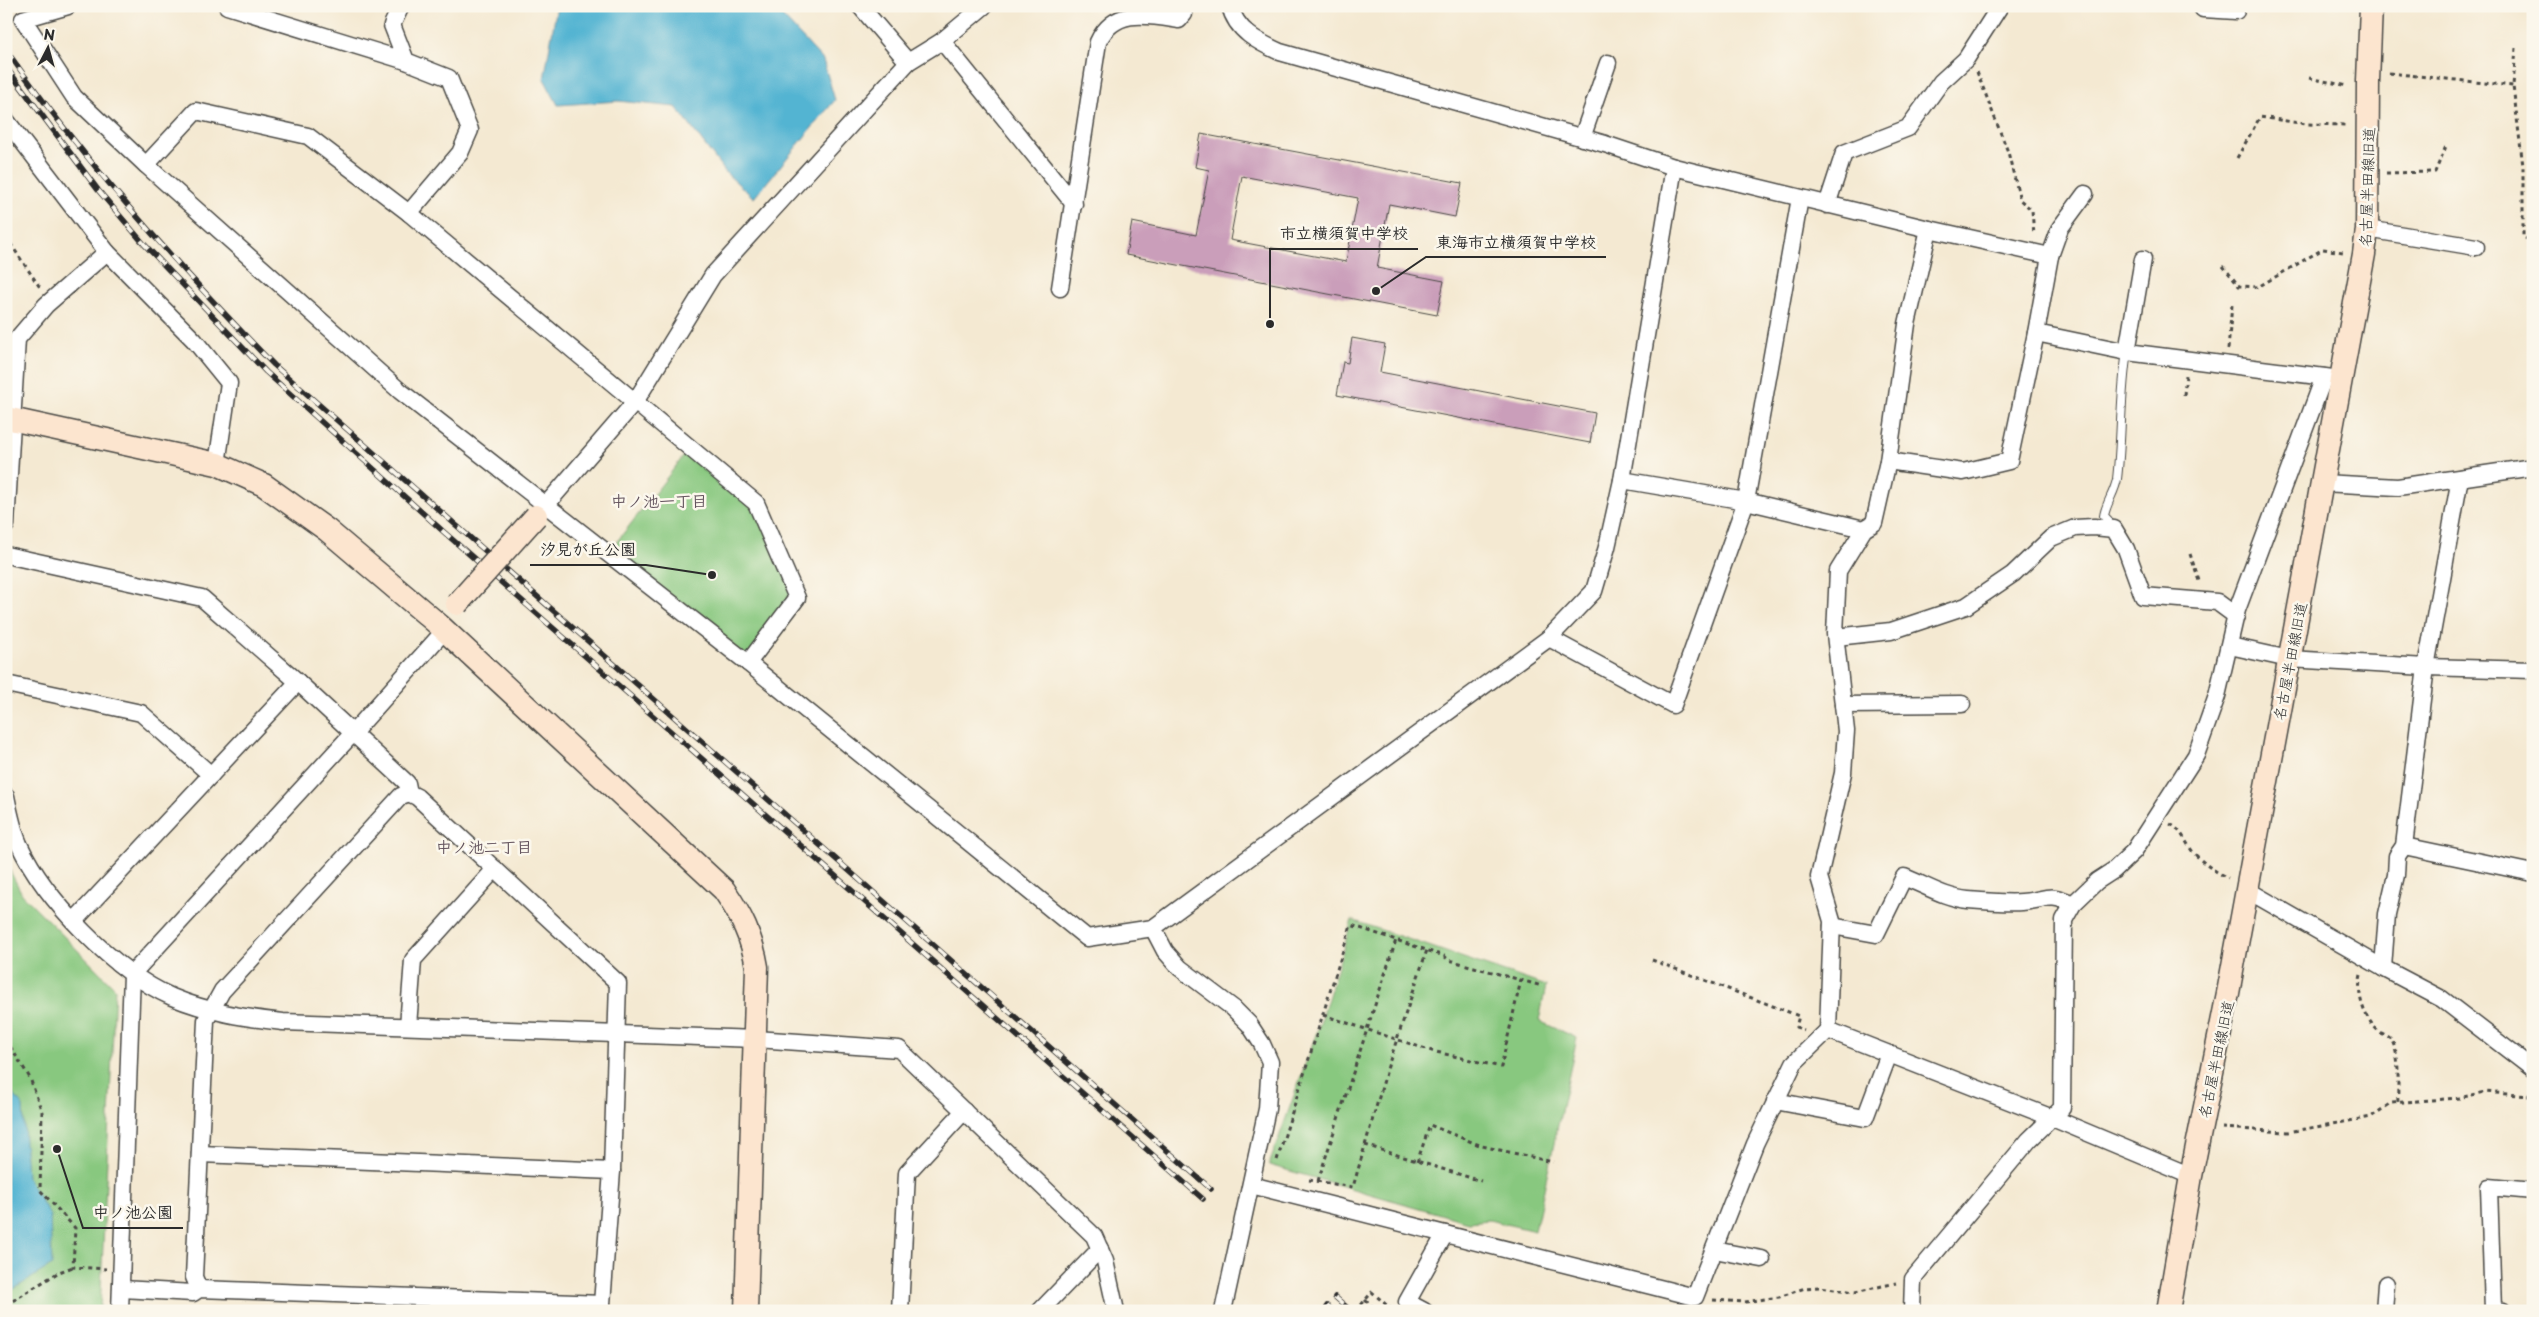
<svg xmlns="http://www.w3.org/2000/svg" width="2539" height="1317" viewBox="0 0 2539 1317" font-family="'Playpen Sans','Klee One',sans-serif">
	<style>
		.green { fill: #88c87f; stroke: #5a7a55 }
		.water { fill: #53b4d2; stroke: #3f707e }
		.building { fill: #ca9eba; fill-rule: evenodd }
		.lines { fill: none; stroke-linecap: round; stroke-linejoin: round }
		.lane-casing { stroke: #494844; stroke-width: 10 }
		.street-casing { stroke: #494844; stroke-width: 19 }
		.secondary-casing { stroke: #494844; stroke-width: 25 }
		.path { stroke: #494844; stroke-width: 3; stroke-dasharray: 4 4; stroke-linecap: butt }
		.lane { stroke: #fff; stroke-width: 8 }
		.street { stroke: #fff; stroke-width: 16 }
		.secondary { stroke: #fce5cf; stroke-width: 22 }
		.rail-casing { stroke: #2b2b2b; stroke-width: 5.5 }
		.rail { stroke: #fbf7ec; stroke-width: 4; stroke-dasharray: 11; stroke-linecap: butt }
		.secondary-bridge-casing { stroke: #494844; stroke-width: 25; stroke-linecap: butt }
		.secondary-bridge { stroke: #fce5cf; stroke-width: 22 }
		.labels { text-anchor: middle; dominant-baseline: central; stroke-width: 5; stroke-linejoin: round; paint-order: stroke }
		.street-label { font-size: 15px; fill: #2b2b2b; stroke: #fbf7ec }
		.neighbourhood-label { font-size: 16px; font-weight: bold; fill: #63535d; stroke: #fbf7ec }
		.leader { fill: none; stroke: #2b2b2b; stroke-width: 2 }
		.callout-dot { fill: #2b2b2b; stroke: #fbf7ec; stroke-width: 2 }
		.callout-label { font-size: 16px; text-anchor: middle; font-weight: bold; fill: #2b2b2b; stroke: #fbf7ec; stroke-width: 5; stroke-linejoin: round; paint-order: stroke }
	</style>
	<rect width="100%" height="100%" fill="#fbf7ec"/>
	<filter id="ink" filterUnits="userSpaceOnUse"><feTurbulence type="fractalNoise" baseFrequency=".02" numOctaves="2"/><feDisplacementMap in="SourceGraphic" scale="10" xChannelSelector="R" yChannelSelector="G"/><feConvolveMatrix kernelMatrix="1 2 1 2 8 2 1 2 1" color-interpolation-filters="sRGB"/></filter>
	<filter id="wash" filterUnits="userSpaceOnUse"><feTurbulence type="fractalNoise" baseFrequency=".0096" numOctaves="4" result="noise"/><feDisplacementMap in="SourceGraphic" scale="20" xChannelSelector="R" yChannelSelector="G"/><feGaussianBlur stdDeviation="1.12" result="paint"/><feColorMatrix in="noise" values="0 0 0 0 0 0 0 0 0 0 0 0 0 0 0 0 0 1.4 0 .05"/><feComposite in="paint" operator="in"/></filter>
	<g filter="url(#wash)">
		<rect width="100%" height="100%" fill="#f4e9d2"/>
		<!-- green -->
		<g class="green">
			<polygon points="690,448 756,503 797,598 748,663 608,553"/>
			<polygon points="6,863 22,894 115,988 100,1311 6,1311"/>
			<polygon points="1352,920 1546,986 1539,1021 1577,1038 1535,1231 1489,1220 1468,1222 1269,1165 1323,1015"/>
		</g>
		<!-- water -->
		<g class="water">
			<polygon points="557,6 773,6 823,60 835,100 754,198 726,173 676,107 618,101 558,105 544,79"/>
			<polygon points="6,1085 23,1106 27,1177 50,1215 52,1265 6,1294"/>
		</g>
		<g id="blocks">
			<!-- building -->
			<g class="building">
				<path d="M1201 134 1462 183 1455 217 1389 204 1377 268 1444 281 1437 315 1126 255 1132 222 1196 235 1209 170 1195 167ZM1242 176 1358 198 1346 262 1230 240Z"/>
				<polygon points="1352,338 1385,344 1380,372 1595,413 1590,443 1337,395 1343,362 1348,363"/>
			</g>
		</g>
	</g>
	<g filter="url(#ink)">
		<use href="#blocks" fill-opacity="0" stroke="#494844" stroke-width="1"/>
		<g class="lines">
			<!-- lane casing -->
			<g class="lane-casing">
				<path id="lane" d="M2106 528 2108 520 2104 516C2106 503 2115 492 2117 479 2122 437 2120 394 2127 352"/>
			</g>
			<!-- street casing -->
			<g class="street-casing">
				<g id="street">
					<polyline points="68,6 23,19 74,97 146,165 400,391 748,663 1087,938 1153,928 1549,638 1594,591 1607,547 1622,480 1674,167"/>
					<polyline points="227,6 406,61"/>
					<polyline points="401,6 392,25 406,61 449,78 470,130 460,153 409,213"/>
					<polyline points="860,6 908,62"/>
					<path d="M1230 6C1236 31 1258 42 1280 52L1605 144 1674 167 1929 229 2050 256 2036 333 2009 461 1963 472 1888 461"/>
					<polyline points="2203,6 2203,9 2236,11"/>
					<polyline points="942,41 1074,204"/>
					<polyline points="6,120 107,252 194,340 229,383 217,464"/>
					<polyline points="1582,138 1608,63"/>
					<polyline points="146,165 196,111 308,136 409,213 756,503 797,598 748,663"/>
					<polyline points="1827,205 1844,153 1908,128 1941,82 1966,59 2000,6"/>
					<polyline points="2367,229 2476,247"/>
					<polyline points="2050,256 2060,228 2085,194"/>
					<path d="M1060 288 1098 42C1114 7 1148 15 1179 20L1184 14 1177 6"/>
					<polyline points="2036,333 2127,352 2333,378"/>
					<polyline points="2127,352 2143,259"/>
					<polyline points="1622,480 1746,501 1864,529"/>
					<polyline points="2322,483 2398,487 2533,467"/>
					<polyline points="546,505 635,402 713,275 908,62 942,41 984,6"/>
					<polyline points="6,525 17,339 46,305 107,252"/>
					<polyline points="6,555 202,598 298,682 407,783 409,793 417,797 618,983 612,1171 602,1304 199,1289 193,1293 122,1289"/>
					<polyline points="1836,637 1891,631 1966,606 2013,574 2051,538 2075,528 2094,527 2114,529 2126,549 2143,596 2217,602 2236,616"/>
					<polyline points="1549,638 1673,705 1746,501 1800,198"/>
					<polyline points="2230,646 2289,659 2426,667 2533,670"/>
					<polyline points="6,684 141,713 211,775"/>
					<polyline points="1843,705 1962,704"/>
					<path d="M6 796C9 811 13 830 19 844 45 900 115 972 172 997 208 1012 245 1018 283 1022L756 1039 899 1049 1094 1236 1105 1261 1116 1311"/>
					<polyline points="2404,846 2533,873"/>
					<polyline points="2247,890 2383,968 2442,999 2533,1069"/>
					<polyline points="74,921 298,682"/>
					<path d="M1832 926 1876 934 1904 877C1925 885 1945 898 1968 900 1980 901 2011 903 2022 902 2047 900 2048 892 2073 904"/>
					<polyline points="1153,928 1165,951 1180,968 1233,1008 1249,1024 1262,1044 1270,1062 1267,1109 1223,1311"/>
					<polyline points="2383,968 2387,914 2396,875 2397,856 2404,846 2426,667 2460,478"/>
					<polyline points="408,1026 413,960 495,869"/>
					<polyline points="1828,1030 2050,1117 2191,1176"/>
					<polyline points="1775,1101 1865,1118 1889,1054"/>
					<polyline points="200,1154 612,1171"/>
					<polyline points="1251,1185 1695,1297 1755,1144 1794,1063 1828,1030 1832,921 1819,877 1843,773 1846,731 1835,634 1838,571 1864,529 1874,523 1888,461 1907,324 1929,229"/>
					<polyline points="1714,1250 1762,1259"/>
					<polyline points="199,1289 194,1277 206,1020 222,991 401,796 409,793"/>
					<polyline points="120,1311 132,974 353,733 445,630"/>
					<polyline points="900,1311 907,1173 964,1111"/>
					<polyline points="1040,1311 1100,1249"/>
					<polyline points="1424,1311 1407,1302 1445,1234"/>
					<polyline points="1912,1311 1913,1279 2029,1140 2062,1108 2064,920 2073,904 2097,881 2114,870 2134,851 2196,755 2217,696 2237,610 2324,377"/>
					<polyline points="2384,1311 2386,1284"/>
					<polyline points="2503,1311 2493,1310 2489,1187 2533,1191"/>
				</g>
			</g>
			<!-- secondary casing -->
			<g class="secondary-casing">
				<g id="secondary">
					<path d="M6 418 217 464 264 485 327 530 439 625 724 890C741 915 752 937 757 967L746 1311"/>
					<polyline points="2168,1311 2191,1176 2228,993 2364,254 2367,229 2368,81 2371,6"/>
				</g>
			</g>
			<!-- path -->
			<g class="path">
				<polyline points="2516,48 2513,86 2523,166 2523,237 2527,239"/>
				<polyline points="1977,72 2008,152 2020,200 2032,210 2034,235"/>
				<polyline points="2389,73 2513,86"/>
				<polyline points="2309,78 2348,86"/>
				<polyline points="2237,158 2260,117 2306,124 2347,125"/>
				<polyline points="2386,173 2435,172 2447,144"/>
				<polyline points="6,237 41,289"/>
				<polyline points="2223,266 2239,286 2258,287 2323,249 2343,252"/>
				<polyline points="2228,349 2232,305"/>
				<polyline points="2184,395 2186,375"/>
				<polyline points="2190,554 2200,584"/>
				<path d="M2170 824C2182 830 2185 842 2193 852 2204 864 2214 871 2228 878"/>
				<polyline points="1652,960 1799,1016 1796,1027 1804,1030"/>
				<path d="M2361 975C2356 994 2364 1020 2380 1032 2384 1035 2390 1036 2392 1041 2401 1058 2397 1084 2398 1103"/>
				<polyline points="1323,1015 1432,1051 1501,1067 1521,980"/>
				<polyline points="6,1040 30,1078 42,1112 40,1190 75,1228 73,1267 106,1269"/>
				<polyline points="2222,1128 2288,1132 2371,1117 2391,1103 2459,1098 2485,1092 2528,1096 2533,1090"/>
				<polyline points="1365,1145 1481,1181"/>
				<polyline points="1277,1160 1351,925 1444,956 1449,960 1542,986"/>
				<polyline points="1417,1162 1430,1125 1482,1146 1553,1162"/>
				<polyline points="1309,1180 1353,1187 1388,1066 1427,950"/>
				<polyline points="1318,1181 1396,940"/>
				<polyline points="1365,1300 1377,1311"/>
				<polyline points="1713,1300 1745,1302 1779,1297 1805,1288 1820,1287 1855,1292 1896,1283"/>
				<polyline points="6,1305 59,1272 73,1267"/>
				<polyline points="1356,1311 1372,1292 1391,1309"/>
			</g>
			<!-- lane -->
			<use href="#lane" class="lane"/>
			<!-- street -->
			<use href="#street" class="street"/>
			<!-- secondary -->
			<use href="#secondary" class="secondary"/>
			<!-- rail casing -->
			<g class="rail-casing">
				<g id="rail">
					<path d="M6 50C86 163 177 266 274 365L1211 1189"/>
					<polyline points="6,67 98,190 144,244 266,372 445,533 1203,1199"/>
					<polyline points="1335,1297 1351,1311"/>
					<polyline points="1327,1306 1333,1311"/>
				</g>
			</g>
			<!-- rail -->
			<use href="#rail" class="rail"/>
			<!-- secondary-bridge casing -->
			<g class="secondary-bridge-casing">
				<polyline id="secondary-bridge" points="457,604 536,516"/>
			</g>
			<!-- secondary-bridge -->
			<use href="#secondary-bridge" class="secondary-bridge"/>
		</g>
	</g>
	<g class="labels">
		<!-- street labels -->
		<g class="street-label">
			<text transform="translate(2366 187) rotate(-88)">名古屋半田線旧道</text>
			<text transform="translate(2289 661) rotate(-79)">名古屋半田線旧道</text>
			<text transform="translate(2215 1059) rotate(-78)">名古屋半田線旧道</text>
		</g>
		<!-- neighbourhood labels -->
		<g class="neighbourhood-label">
			<text x="659" y="500">中ノ池一丁目</text>
			<text x="484" y="846">中ノ池二丁目</text>
		</g>
	</g>
	<!-- callouts -->
	<path class="leader" d="M1270 324L1270 249H1418M1376 291L1426 257H1606M712 575L646 565H530M57 1149L83 1228H183"/>
	<g class="callout-dot">
		<circle cx="1270" cy="324" r="5"/>
		<circle cx="1376" cy="291" r="5"/>
		<circle cx="712" cy="575" r="5"/>
		<circle cx="57" cy="1149" r="5"/>
	</g>
	<g class="callout-label">
		<text x="1344" y="239">市立横須賀中学校</text>
		<text x="1516" y="248">東海市立横須賀中学校</text>
		<text x="588" y="555">汐見が丘公園</text>
		<text x="133" y="1218">中ノ池公園</text>
	</g>
	<!-- margin -->
	<rect width="2539" height="1317" fill="none" stroke="#fbf7ec" stroke-width="25"/>
	<!-- north arrow -->
	<g transform="translate(48 48) rotate(6)" stroke="#fbf7ec" stroke-width="4" paint-order="stroke">
	<path d="M0-4L9 19L0 12L-9 19Z" fill="#2b2b2b"/>
	<text y="-8" font-size="14" font-weight="bold" text-anchor="middle" fill="#2b2b2b">N</text>
	</g>
</svg>
